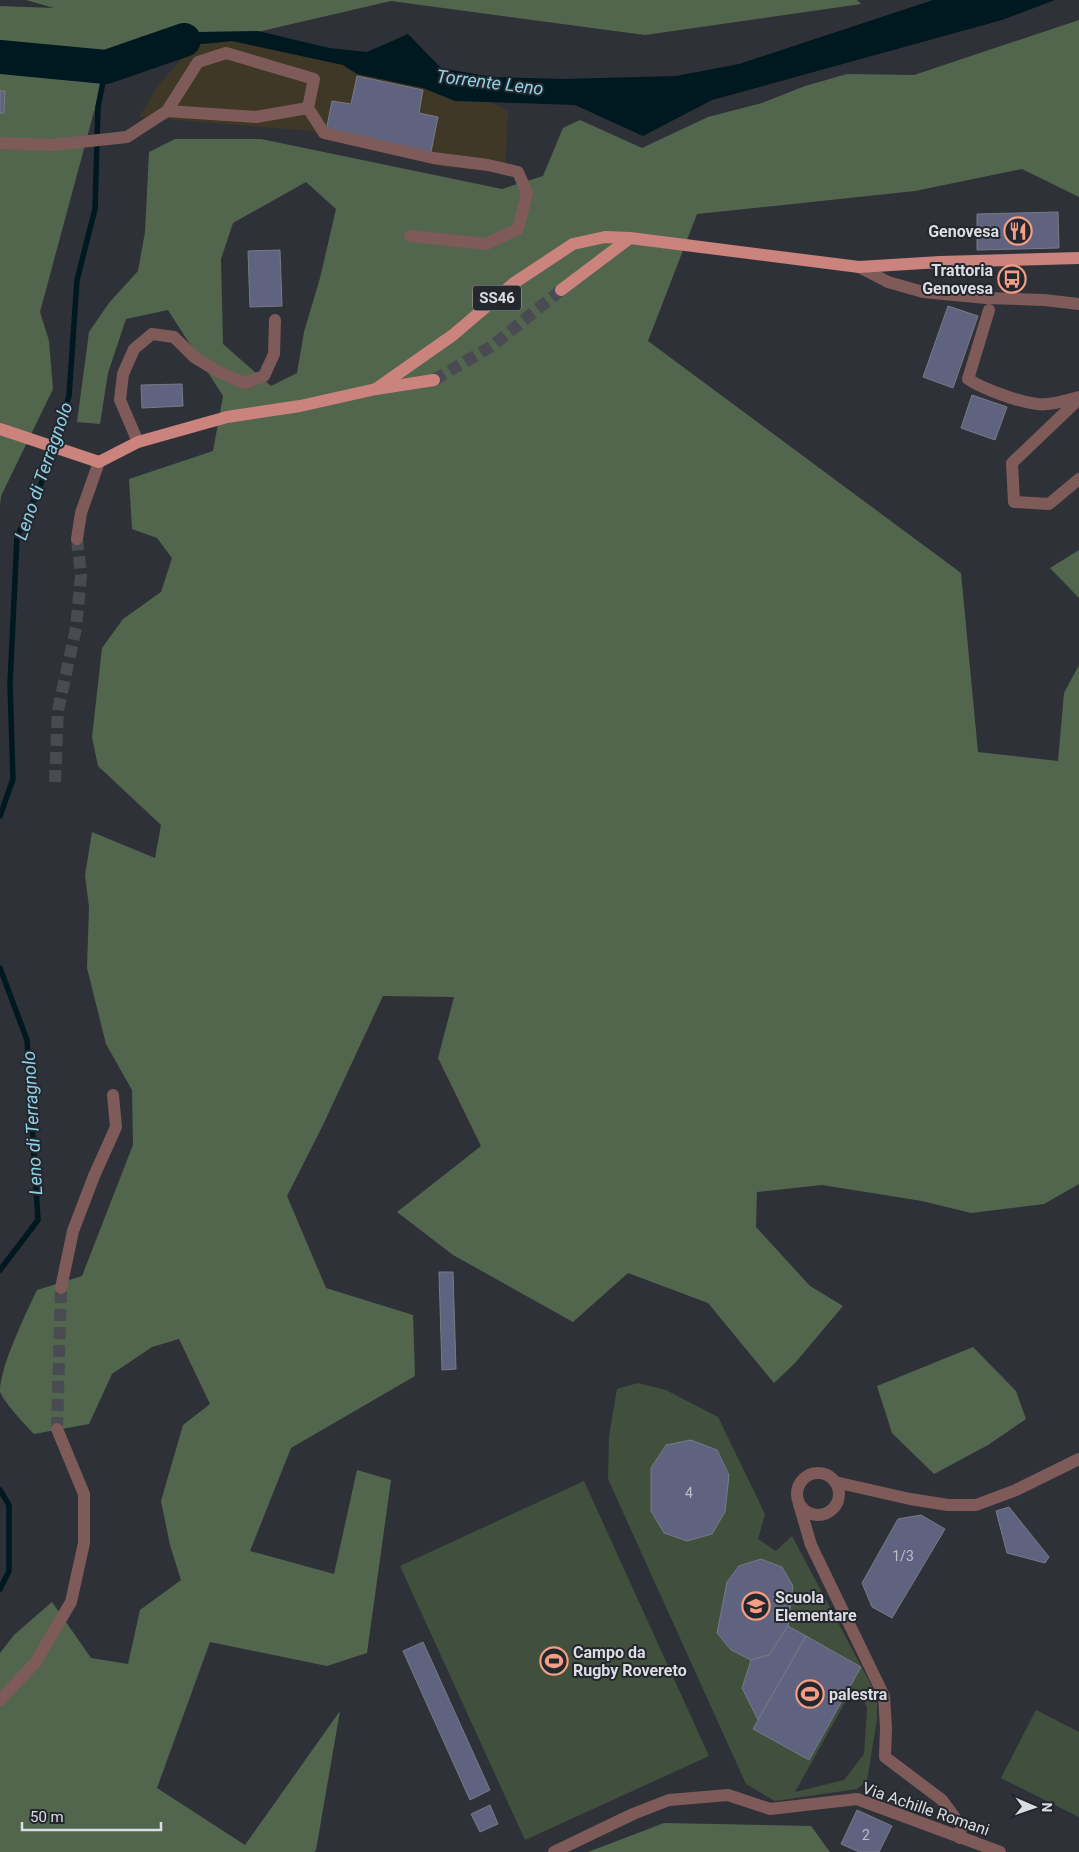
<svg xmlns="http://www.w3.org/2000/svg" width="1079" height="1852" viewBox="0 0 1079 1852" font-family="Roboto,sans-serif">
	<style>
		.industrial { fill: #403827 }
		.green { fill: #40503c; fill-rule: evenodd }
		.forest { fill: #52664e; fill-rule: evenodd }
		.water { fill: #00181f }
		.lines { fill: none; stroke-linecap: round; stroke-linejoin: round }
		.stream { stroke: #00181f; stroke-width: 5.5 }
		.river { stroke: #00181f; stroke-width: 34 }
		.building { fill: #60637f; stroke: #787a84 }
		.minor-tunnel { stroke: #494b52; stroke-width: 12; stroke-dasharray: 12 6; stroke-linecap: butt }
		.major-tunnel { stroke: #494b52; stroke-width: 12; stroke-dasharray: 12 6; stroke-linecap: butt }
		.minor { stroke: #7e5b58; stroke-width: 12 }
		.major { stroke: #ca837d; stroke-width: 12 }
		.labels { text-anchor: middle; dominant-baseline: central; stroke-width: 4; stroke-linejoin: round; paint-order: stroke }
		.number-label { font-size: 14px; fill: #bdbeca }
		.shield { fill: #25272f; stroke: #a5a6ad; stroke-width: 1 }
		.shield-label { font-size: 15px; font-weight: bold; fill: #dcdde3 }
		.poi-label { font-size: 16px; font-weight: bold; fill: #dcdde3; stroke: #25272f; text-anchor: start }
		.street-label { font-size: 16px; fill: #dcdde3; stroke: #25272f }
		.water-label { font-size: 18px; font-style: italic; fill: #8ed2e6; stroke: #25272f }
	</style>
	<rect width="100%" height="100%" fill="#2f3139"/>
	<!-- industrial -->
	<polygon class="industrial" points="232,41 343,65 357,74 423,88 455,101 491,102 508,111 505,172 444,167 310,131 139,117 160,83 195,45"/>
	<!-- green -->
	<g class="green">
		<path d="M638 1383 666 1390 718 1417 765 1514 758 1539 776 1551 792 1536 877 1696V1719L867 1781 857 1789 775 1801 746 1784 608 1479 609 1436 617 1389ZM691 1440 717 1450 729 1475 712 1533 687 1541 664 1533 651 1511V1468L666 1445ZM761 1559 782 1567 793 1586 788 1626 861 1667 809 1760 754 1729 758 1720 742 1688 751 1660ZM853 1688 861 1693 867 1708 864 1754 844 1780 795 1792Z"/>
		<polygon points="584,1481 709,1756 525,1840 400,1566"/>
		<polygon points="1036,1710 1079,1732 1079,1817 1001,1778"/>
	</g>
	<!-- forest -->
	<g class="forest">
		<polygon points="26,0 857,0 861,4 645,35 391,1 106,67 40,312 49,341 53,389 1,496 0,506 0,6 54,8"/>
		<path d="M1079 20V197L1022 169 915 191 697 214 648 341 961 573 978 752 1058 761 1064 693 1079 665V1184L1044 1204 971 1213 922 1201 822 1185 757 1192 756 1227 810 1286 843 1306 795 1363 774 1383 708 1303 628 1273 573 1322 453 1255 397 1212 481 1146 438 1058 454 997 383 996 323 1125 287 1196 326 1288 413 1315 415 1376 291 1448 250 1551 334 1574 357 1470 391 1480 367 1653 327 1666 210 1642 157 1788 245 1845 340 1711 316 1850 314 1852H0V1653L14 1635 52 1602 91 1658 128 1664 140 1610 181 1580 170 1545 161 1501 183 1425 210 1404 179 1339 152 1347 112 1374 89 1424 34 1434C27 1427 1 1399 0 1391 0 1367 26 1313 37 1290L82 1276 133 1145 132 1090 106 1044 87 968 89 907 85 875 92 832 155 858 161 825 98 766 92 737 102 648 123 619 161 592 172 558 157 538 132 529 129 479 213 451 223 396 168 310 126 319 108 373 100 424 77 422 89 332 109 303 138 271 145 232 149 152 175 139H261L502 189 543 176 563 128 580 120 642 148 708 117 762 103 805 86 847 74 914 75ZM306 182 336 209 320 278 304 332 297 373 271 386 223 344 221 259 233 223Z"/>
		<polygon points="1079,550 1079,598 1050,568"/>
		<polygon points="973,1347 1016,1391 1026,1419 988,1445 934,1474 892,1433 877,1386"/>
		<polygon points="664,1823 811,1826 830,1852 588,1852"/>
	</g>
	<!-- water -->
	<polygon class="water" points="933,0 1055,0 1002,20 712,100 643,136 575,105 455,101 423,88 357,74 343,65 232,41 195,45 145,65 140,37 197,32 258,31 329,48 367,52 408,34 441,68 492,77 563,79 676,76 739,64"/>
	<g class="lines">
		<!-- stream -->
		<g class="stream">
			<polyline points="0,816 13,779 10,684 17,537 40,487 69,396 77,280 95,209 98,107 106,67"/>
			<polyline points="0,968 27,1040 38,1220 0,1270"/>
			<polyline points="0,1490 9,1505 9,1571 0,1589"/>
		</g>
		<!-- river -->
		<polyline class="river" points="0,57 106,67 184,40"/>
	</g>
	<!-- building -->
	<g class="building">
		<polygon points="357,76 423,90 419,113 438,117 431,152 326,131 332,101 351,104"/>
		<polygon points="0,91 5,91 4,113 0,113"/>
		<polygon points="1058,212 1059,248 977,250 977,214"/>
		<polygon points="280,250 282,306 250,307 248,251"/>
		<polygon points="948,306 978,316 953,388 923,377"/>
		<polygon points="182,384 183,406 142,408 141,385"/>
		<polygon points="972,395 1007,407 995,440 961,428"/>
		<polygon points="439,1272 453,1272 456,1369 442,1370"/>
		<polygon points="691,1440 717,1450 729,1475 725,1512 712,1534 687,1541 664,1533 651,1511 651,1468 666,1445"/>
		<polygon points="1009,1507 1049,1557 1045,1563 1007,1553 996,1511"/>
		<polygon points="921,1515 945,1529 892,1618 872,1607 862,1583 898,1519"/>
		<polygon points="761,1559 782,1567 793,1586 788,1626 769,1655 751,1660 731,1650 717,1633 727,1582 739,1566"/>
		<polygon points="788,1626 806,1636 758,1720 742,1688 751,1660 769,1655"/>
		<polygon points="806,1636 861,1667 809,1760 753,1729"/>
		<polygon points="423,1642 490,1790 470,1800 403,1651"/>
		<polygon points="490,1805 498,1824 480,1832 471,1814"/>
		<polygon points="857,1810 892,1826 879,1852 859,1852 841,1844"/>
	</g>
	<g class="lines">
		<!-- minor-tunnel -->
		<g class="minor-tunnel">
			<polyline points="55,782 58,710 76,628 81,575 77,539"/>
			<polyline points="57,1429 61,1288"/>
		</g>
		<!-- major-tunnel -->
		<polyline class="major-tunnel" points="434,380 492,346 561,290"/>
		<!-- minor -->
		<g class="minor">
			<polyline points="308,108 324,133 433,158 488,165 518,172 527,193 518,229 486,244 410,236"/>
			<polyline points="0,143 52,145 127,137 167,111 256,117 308,108 314,79 226,53 198,62 167,111"/>
			<polyline points="859,267 888,282 923,292 986,298 1044,300 1079,304"/>
			<path d="M989 310 968 379C983 389 1019 402 1037 404 1050 406 1066 400 1079 397"/>
			<polyline points="1079,399 1012,463 1014,502 1049,504 1079,479"/>
			<polyline points="138,442 120,400 123,374 134,349 152,334 174,337 194,357 219,372 245,383 264,376 274,354 275,320"/>
			<polyline points="77,539 81,513 99,462"/>
			<polyline points="61,1288 73,1231 94,1176 116,1127 113,1095"/>
			<circle cx="818" cy="1494" r="21"/>
			<polyline points="835,1482 910,1499 948,1505 976,1505 1016,1490 1079,1459"/>
			<polyline points="799,1504 811,1545 884,1696 886,1728 885,1757 942,1800 961,1826 960,1838"/>
			<polyline points="0,1700 35,1663 71,1602 84,1543 84,1494 57,1429"/>
			<polyline points="554,1852 633,1814 669,1800 728,1795 770,1809 857,1799 1000,1852"/>
		</g>
		<!-- major -->
		<g class="major">
			<polyline points="561,290 630,238"/>
			<polyline points="376,389 453,335 514,283 573,244 605,237 630,238 859,267 940,262 1079,258"/>
			<polyline points="0,429 99,462 138,442 227,417 300,406 376,389 434,380"/>
		</g>
	</g>
	<!-- icons -->
	<defs>
		<g id="restaurant-ring" transform="scale(1.4375)"><circle r="9.5" fill="#25272f" stroke="#f39f84" stroke-width="1.5"/><path d="M-5-6h1v4h1v-4h1v4h1v-4h1v5L-1.5 .5V6h-2V.5L-5-1ZM5-6V6H3V1.5H1.5Q1.5-4 5-6Z" fill="#f39f84"/></g>
		<g id="bus-ring" transform="scale(1.4375)"><circle r="9.5" fill="#25272f" stroke="#f39f84" stroke-width="1.5"/><path d="M-5-6H5V4H4V6H2V4H-2V6H-4V4H-5ZM-3.5-4V0h7V-4ZM-3.5 1.2v1.5H-2V1.2ZM2 1.2v1.5H3.5V1.2Z" fill="#f39f84"/></g>
		<g id="school-ring" transform="scale(1.4375)"><circle r="9.5" fill="#25272f" stroke="#f39f84" stroke-width="1.5"/><path d="M0-5L7-2L0 1L-7-2ZM-4 1L0 2.5L4 1V4Q0 6-4 4Z" fill="#f39f84"/></g>
		<g id="stadium-ring" transform="scale(1.4375)"><circle r="9.5" fill="#25272f" stroke="#f39f84" stroke-width="1.5"/><path d="M0-5a6.5 5 0 1 0 0 10a6.5 5 0 1 0 0-10ZM-3.5-1.8h7v3.6h-7Z" fill="#f39f84"/></g>
	</defs>
	<g fill-rule="evenodd">
		<use href="#restaurant-ring" x="1018" y="231"/>
		<use href="#bus-ring" x="1012" y="279"/>
		<use href="#school-ring" x="756" y="1606"/>
		<use href="#stadium-ring" x="554" y="1661"/>
		<use href="#stadium-ring" x="810" y="1694"/>
	</g>
	<g class="labels">
		<!-- number labels -->
		<g class="number-label">
			<text x="689" y="1493">4</text>
			<text x="903" y="1556">1/3</text>
			<text x="866" y="1835">2</text>
		</g>
		<!-- shield labels -->
		<rect class="shield" x="473" y="285.5" width="48" height="25" rx="4"/>
		<g class="shield-label">
			<text x="497" y="298">SS46</text>
		</g>
		<!-- poi labels -->
		<g class="poi-label">
			<text x="999" y="231" text-anchor="end">Genovesa</text>
			<text x="993" y="270" text-anchor="end">Trattoria<tspan x="993" dy="18">Genovesa</tspan></text>
			<text x="775" y="1597">Scuola<tspan x="775" dy="18">Elementare</tspan></text>
			<text x="573" y="1652">Campo da<tspan x="573" dy="18">Rugby Rovereto</tspan></text>
			<text x="829" y="1694">palestra</text>
		</g>
		<!-- street labels -->
		<g class="street-label">
			<text transform="translate(926 1809) rotate(19)">Via Achille Romani</text>
		</g>
		<!-- water labels -->
		<g class="water-label">
			<text transform="translate(490 82) rotate(7)">Torrente Leno</text>
			<text transform="translate(43 471) rotate(-71)">Leno di Terragnolo</text>
			<text transform="translate(32 1123) rotate(-93)">Leno di Terragnolo</text>
		</g>
	</g>
	<!-- north arrow -->
	<g transform="translate(1034 1807) rotate(92)" stroke="#25272f" stroke-width="4" paint-order="stroke">
	<path d="M0-4L9 19L0 12L-9 19Z" fill="#dcdde3"/>
	<text y="-8" font-size="14" font-weight="bold" text-anchor="middle" fill="#dcdde3">N</text>
	</g>
	<!-- scale -->
	<path d="M22 1822v8h139v-8" fill="none" stroke="#dcdde3" stroke-width="2.5"/>
	<text x="30" y="1822" font-size="15" fill="#dcdde3" stroke="#25272f" stroke-width="4" paint-order="stroke">50 m</text>
</svg>
